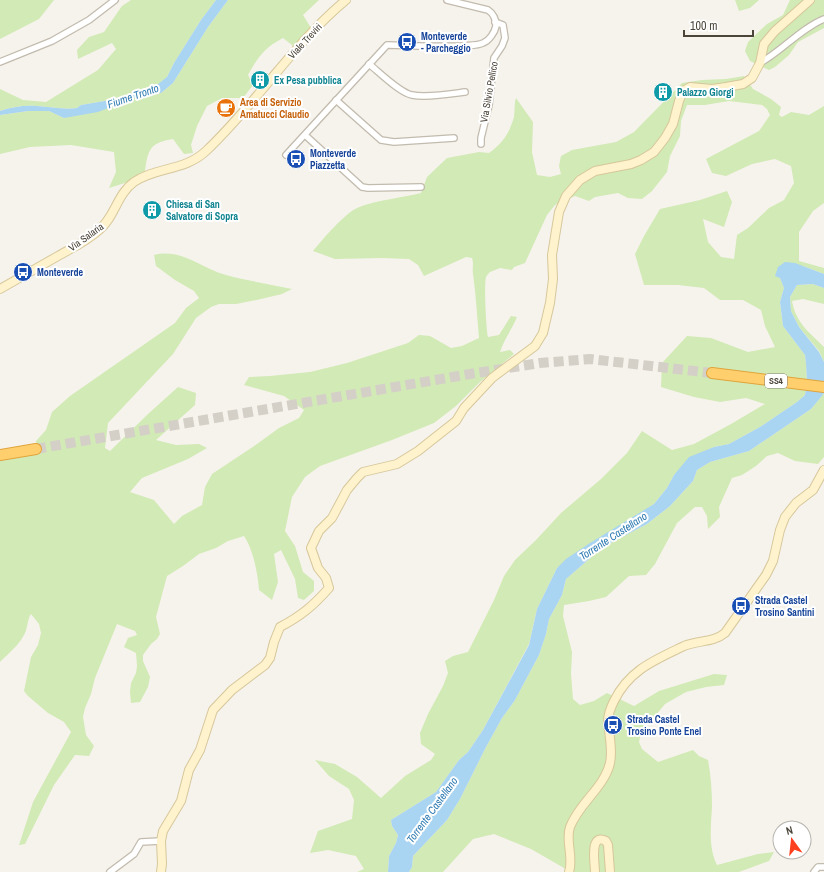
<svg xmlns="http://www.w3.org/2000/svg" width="824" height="872" viewBox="0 0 824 872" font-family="'Archivo Narrow',sans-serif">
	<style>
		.green { fill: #d2eab5 }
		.water { fill: #a9d4f2 }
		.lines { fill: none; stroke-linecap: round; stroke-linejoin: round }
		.highway-tunnel { stroke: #d4d0c8; stroke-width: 10; stroke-dasharray: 10 5; stroke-linecap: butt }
		.street-casing { stroke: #c2bbae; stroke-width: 8 }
		.secondary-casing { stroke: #d6c79b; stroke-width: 10 }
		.highway-casing { stroke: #e0a43c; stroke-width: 12 }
		.street { stroke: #fff; stroke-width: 5.5 }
		.secondary { stroke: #fff3cd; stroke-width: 8 }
		.highway { stroke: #ffcf6e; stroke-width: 10 }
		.labels { text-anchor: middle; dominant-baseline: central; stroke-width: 4; stroke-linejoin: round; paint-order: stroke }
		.shield { fill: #fff; stroke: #817c74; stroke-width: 1 }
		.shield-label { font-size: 9px; font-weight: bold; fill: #4b4439 }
		.transit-label { font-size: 10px; font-weight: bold; fill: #164399; stroke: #fff; text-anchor: start }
		.street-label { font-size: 10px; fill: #4b4439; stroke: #fff }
		.culture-label { font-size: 10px; font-weight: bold; fill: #0d838f; stroke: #fff; text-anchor: start }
		.food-label { font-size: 10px; font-weight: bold; fill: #c56008; stroke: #fff; text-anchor: start }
		.water-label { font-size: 11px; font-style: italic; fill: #2e7ab2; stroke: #fff }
	</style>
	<rect width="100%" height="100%" fill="#f6f3ec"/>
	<!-- green -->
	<g class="green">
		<polygon points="0,0 54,0 39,19 0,39"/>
		<path d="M131 0H216L201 20 174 63 167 77 153 89 105 101 81 105 77 108C64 110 51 107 37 106 24 105 12 107 0 111V89L23 100 46 102 98 70 116 49 112 43 78 59 77 50 89 37 104 32 122 6Z"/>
		<path d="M228 0H319L303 15 311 28 297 49 283 38C264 48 258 57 248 75L253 85 243 98H222L207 106 197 126 191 145 193 153 184 154 173 139C150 143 148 149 145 171L125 183 109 188 116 172 114 152 71 145 30 147 0 154V115L28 111H49L64 118 145 94 161 93 173 83 208 27Z"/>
		<polygon points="735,0 759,0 750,8 739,11"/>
		<polygon points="790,0 824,0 824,28 798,42 789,55 775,67 769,70 750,61 745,51 748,42 767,24 783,15"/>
		<path d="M744 76 753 89 771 99 781 107 779 115 782 117 791 112 809 115 824 106V203L813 211 799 232V261L824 268V274L803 266 780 278 784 288 780 302 783 326 805 355 806 364 807 381 805 395 797 402 760 427 729 444 714 447 674 475 667 488 654 504 557 568 537 609 529 644 483 730 468 752 459 760 436 792 391 820 392 826 398 835 396 843 389 856 388 872H357L364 869 356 856 328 850 310 853 318 831 352 819 354 800 349 789 329 776 315 760 335 764 357 777 381 798 405 776 431 760 435 754 421 744 420 733 428 714 443 686 448 673 445 661 453 656 468 652 494 600 504 576 515 560 536 540 561 513 601 479 627 453 642 431 672 450 694 444 731 424 765 404 746 398 720 402 694 397 661 387 662 363 687 336 711 338 748 352 775 347 765 326 761 310 743 300H720L704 288 678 285H644L635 254 644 236 660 209 700 200 727 191 732 202 724 227 703 219 708 242 721 257 734 259 737 235 748 228 769 208 784 200 794 183 791 166 775 159 752 164 726 176 712 173 706 159 759 131 770 115 767 109 762 105 729 101 705 105H687L681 121 680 136 670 156 667 172 652 191 642 199 628 198 618 193 595 197 589 201 575 196 555 205 547 215 525 263 514 267 512 270 500 268 490 272C489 273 487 275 486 277 484 286 486 328 488 337L499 335 511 316 517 317C512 329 504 340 500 352L510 350 514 354 480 382 456 406 434 423 392 440 320 466 305 477 292 497 285 531 295 546 303 572 314 581V591L304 600 298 598 295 579 281 550 274 554 278 582 272 600 259 590C258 574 253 549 244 536L228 541 216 548 199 554 183 566 167 576 156 617 160 634 157 639 151 644 143 655V661L150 677 148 687 140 702 131 703 130 692 131 683 136 673 137 666 136 653 124 647 128 638 137 635 135 631 117 624 95 678 91 694 85 708 83 717 86 735 94 746 89 756 75 755 54 785 25 844 19 845 33 802 71 732 64 722 48 713 28 696 24 691 31 657 38 645 41 633 39 624 31 614C27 620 28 627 25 633 20 644 9 653 0 662V460L37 453 36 441 46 430 52 412 70 396 175 323 186 308 199 298 194 291 175 280 156 266 154 255C183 248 200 268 226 275 248 281 270 284 292 289L282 294 261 299 236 304H219L211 307 196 318 173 354 108 423 105 448 110 451 148 414 178 387 196 393 195 405 156 440 176 445 199 444 207 448 188 459 142 478 130 492 154 500 174 524 182 516 202 505 205 487 212 474 257 444 279 428 299 418 304 410 284 396 244 385 249 377 270 376 310 372 347 363 408 343 419 335 430 336 451 348 462 346 479 338C477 316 476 295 473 274 472 268 474 264 472 258L466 257 424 276 418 265 409 259 382 258 335 259 313 251C323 239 343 215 357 208 375 200 402 198 421 193L427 177 447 158 479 152 489 153C503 143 509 134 514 117 515 111 514 104 516 98L533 122 532 152 537 175 550 177 561 174 559 166 561 156 572 150 616 142 634 132 682 83 702 80 726 79Z"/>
		<path d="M813 284 824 288V304L803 299 792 301C796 323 809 332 824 347V362L819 351 799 327 791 311 790 297 797 285Z"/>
		<path d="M824 393V457L818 464 795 461 778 453 767 456 756 466 742 475 732 478 719 507 720 517 708 529 707 516 702 507H695L677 523 655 564 646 575 629 576 606 597 589 601 564 605 563 616 572 652 571 674 573 699 580 705 594 701 607 693 634 706 659 691 714 674 727 675 724 685 706 687 686 692 665 704 641 733 639 742 642 749 658 762 693 750 699 756 708 760C711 776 712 791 712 807 711 827 708 847 717 865L758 854 774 852 769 861 739 872H571L531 849 494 834 473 839 443 872H409L412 867 413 856 447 820 460 799 486 747 502 718 515 700 539 655 546 634 549 619 562 595 566 579 603 547 647 524 670 506 693 481 697 470 710 462 749 451 811 409Z"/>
	</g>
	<!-- water -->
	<g class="water">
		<path d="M216 0H228L208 27 173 83 161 93 145 94 98 112 64 118 49 111H28L0 115V111C12 107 24 105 37 106 51 107 64 110 77 108L81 105 105 101 153 88 167 77 174 63 201 20Z"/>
		<polygon points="785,262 795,263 824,274 824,288 813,284 797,285 790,297 791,311 799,327 819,352 824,362 824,393 821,397 811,409 749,451 710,462 697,470 693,481 670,506 647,524 603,547 566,579 562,595 549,619 546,634 539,655 515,700 502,718 486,747 460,799 447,820 413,856 412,867 409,872 388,872 389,856 396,843 398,835 392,826 391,820 436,792 459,760 468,752 483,730 529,645 537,609 557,568 566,559 590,543 654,504 667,488 674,475 689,457 714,447 729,444 760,427 797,402 805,395 807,381 806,364 805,355 783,326 780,302 784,288 780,278 775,276 778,267"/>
	</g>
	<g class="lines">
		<!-- highway-tunnel -->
		<polyline class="highway-tunnel" points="36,449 470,374 540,363 590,359 712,373"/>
		<!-- street casing -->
		<g class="street-casing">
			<g id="street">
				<polyline points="0,62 52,41 89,20 115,0"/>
				<path d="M760 63C782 51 800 29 824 19"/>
				<path d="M369 64C379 72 400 93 412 95 427 98 450 94 465 92"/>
				<polyline points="336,100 381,140 394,142 454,138"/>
				<polyline points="305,135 362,187 368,188 421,187"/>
				<polyline points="481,144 481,138 489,105 494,58 502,46 505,38 503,25 495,22"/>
				<path d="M286 155 387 45C412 46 436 47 461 46 468 45 477 46 483 43 489 41 495 32 496 26 496 19 494 14 488 10L447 0"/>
				<polyline points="110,872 134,854 141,842 161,841"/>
				<polyline points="814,872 818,867 824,867"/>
			</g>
		</g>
		<!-- secondary casing -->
		<g class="secondary-casing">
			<g id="secondary">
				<path d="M0 289C19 278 39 267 58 256 72 248 87 241 99 230 115 217 117 194 134 182 156 167 185 171 206 151 256 104 293 44 346 0"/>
				<path d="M161 872 162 864 161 841 163 831 181 801 189 770 200 750 213 710 232 690 265 665 270 658 274 642 280 627C301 616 313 606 329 588L326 578 318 568 311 548 319 531 332 518 347 490 357 478 363 472 397 464 418 451 456 421 464 408 492 378 535 346 543 333 550 303 553 279 552 255 559 212 566 196 580 180 595 171 631 164 641 160 654 152 665 138 673 124 679 101 683 91 690 87 712 89 726 87 743 84 752 78 760 63 764 44 775 31 810 0"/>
				<path d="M569 872C574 857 565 841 570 827 579 803 604 788 610 763 613 750 609 735 608 721 608 714 611 707 614 701 629 670 655 660 684 646 698 640 713 643 725 633L766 575 773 561 780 530 785 517 796 503 813 490 824 470"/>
				<path d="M595 872C595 864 589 832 606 841L608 845 610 872"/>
			</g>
		</g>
		<!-- highway casing -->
		<g class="highway-casing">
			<g id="highway">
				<polyline points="712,373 824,387"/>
				<polyline points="0,455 36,449"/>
			</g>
		</g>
		<!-- street -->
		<use href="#street" class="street"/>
		<!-- secondary -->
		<use href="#secondary" class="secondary"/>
		<!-- highway -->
		<use href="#highway" class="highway"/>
	</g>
	<!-- icons -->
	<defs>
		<g id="bus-disc" transform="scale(1)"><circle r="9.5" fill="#1a4fb4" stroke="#fff"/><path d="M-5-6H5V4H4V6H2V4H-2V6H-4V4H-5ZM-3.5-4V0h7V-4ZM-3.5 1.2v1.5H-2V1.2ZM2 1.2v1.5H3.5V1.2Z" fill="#fff"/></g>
		<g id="building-disc" transform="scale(1)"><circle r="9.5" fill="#0f9aa8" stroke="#fff"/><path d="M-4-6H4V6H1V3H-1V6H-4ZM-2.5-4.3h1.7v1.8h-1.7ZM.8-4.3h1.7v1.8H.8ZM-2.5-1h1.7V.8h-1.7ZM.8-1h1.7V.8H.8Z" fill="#fff"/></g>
		<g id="cafe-disc" transform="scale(1)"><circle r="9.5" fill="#e8710a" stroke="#fff"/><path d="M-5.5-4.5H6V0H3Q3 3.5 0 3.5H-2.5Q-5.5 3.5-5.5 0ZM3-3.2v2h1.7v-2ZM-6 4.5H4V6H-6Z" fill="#fff"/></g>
	</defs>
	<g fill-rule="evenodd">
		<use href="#bus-disc" x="407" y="42"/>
		<use href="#building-disc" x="260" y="80"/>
		<use href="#building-disc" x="663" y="92"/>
		<use href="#cafe-disc" x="226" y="108"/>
		<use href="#bus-disc" x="296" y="159"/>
		<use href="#building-disc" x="152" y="210"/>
		<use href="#bus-disc" x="23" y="272"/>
		<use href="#bus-disc" x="741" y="606"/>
		<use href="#bus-disc" x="613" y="725"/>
	</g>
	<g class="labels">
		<!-- shield labels -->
		<rect class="shield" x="765" y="374" width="22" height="14" rx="3"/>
		<g class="shield-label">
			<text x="776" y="381">SS4</text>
		</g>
		<!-- transit labels -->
		<g class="transit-label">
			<text x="421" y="36">Monteverde<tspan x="421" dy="12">- Parcheggio</tspan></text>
			<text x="310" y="153">Monteverde<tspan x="310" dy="12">Piazzetta</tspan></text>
			<text x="37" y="272">Monteverde</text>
			<text x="755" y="600">Strada Castel<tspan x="755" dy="12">Trosino Santini</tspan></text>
			<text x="627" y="719">Strada Castel<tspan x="627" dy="12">Trosino Ponte Enel</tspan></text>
		</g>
		<!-- street labels -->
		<g class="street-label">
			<text transform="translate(305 41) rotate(-47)">Viale Treviri</text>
			<text transform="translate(489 92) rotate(-80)">Via Silvio Pellico</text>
			<text transform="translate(86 237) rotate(-36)">Via Salaria</text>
		</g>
		<!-- culture labels -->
		<g class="culture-label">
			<text x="274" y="80">Ex Pesa pubblica</text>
			<text x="677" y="92">Palazzo Giorgi</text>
			<text x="166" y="204">Chiesa di San<tspan x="166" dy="12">Salvatore di Sopra</tspan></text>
		</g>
		<!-- food labels -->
		<g class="food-label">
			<text x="240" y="102">Area di Servizio<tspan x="240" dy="12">Amatucci Claudio</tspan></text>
		</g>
		<!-- water labels -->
		<g class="water-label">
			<text transform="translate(133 96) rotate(-19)">Fiume Tronto</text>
			<text transform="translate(613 536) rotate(-33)">Torrente Castellano</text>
			<text transform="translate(432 810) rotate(-54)">Torrente Castellano</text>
		</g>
	</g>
	<!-- north arrow -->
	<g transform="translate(792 840) rotate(345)"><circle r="19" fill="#ffffff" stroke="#b7b4b0"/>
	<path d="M0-3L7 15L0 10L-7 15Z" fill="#fc3f1d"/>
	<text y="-6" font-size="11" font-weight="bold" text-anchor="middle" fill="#4b4439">N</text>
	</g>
	<!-- scale -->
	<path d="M684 30v6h69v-6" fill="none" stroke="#4b4439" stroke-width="2"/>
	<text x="690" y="30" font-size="12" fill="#4b4439" stroke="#ffffff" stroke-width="3" paint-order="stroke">100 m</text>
</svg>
